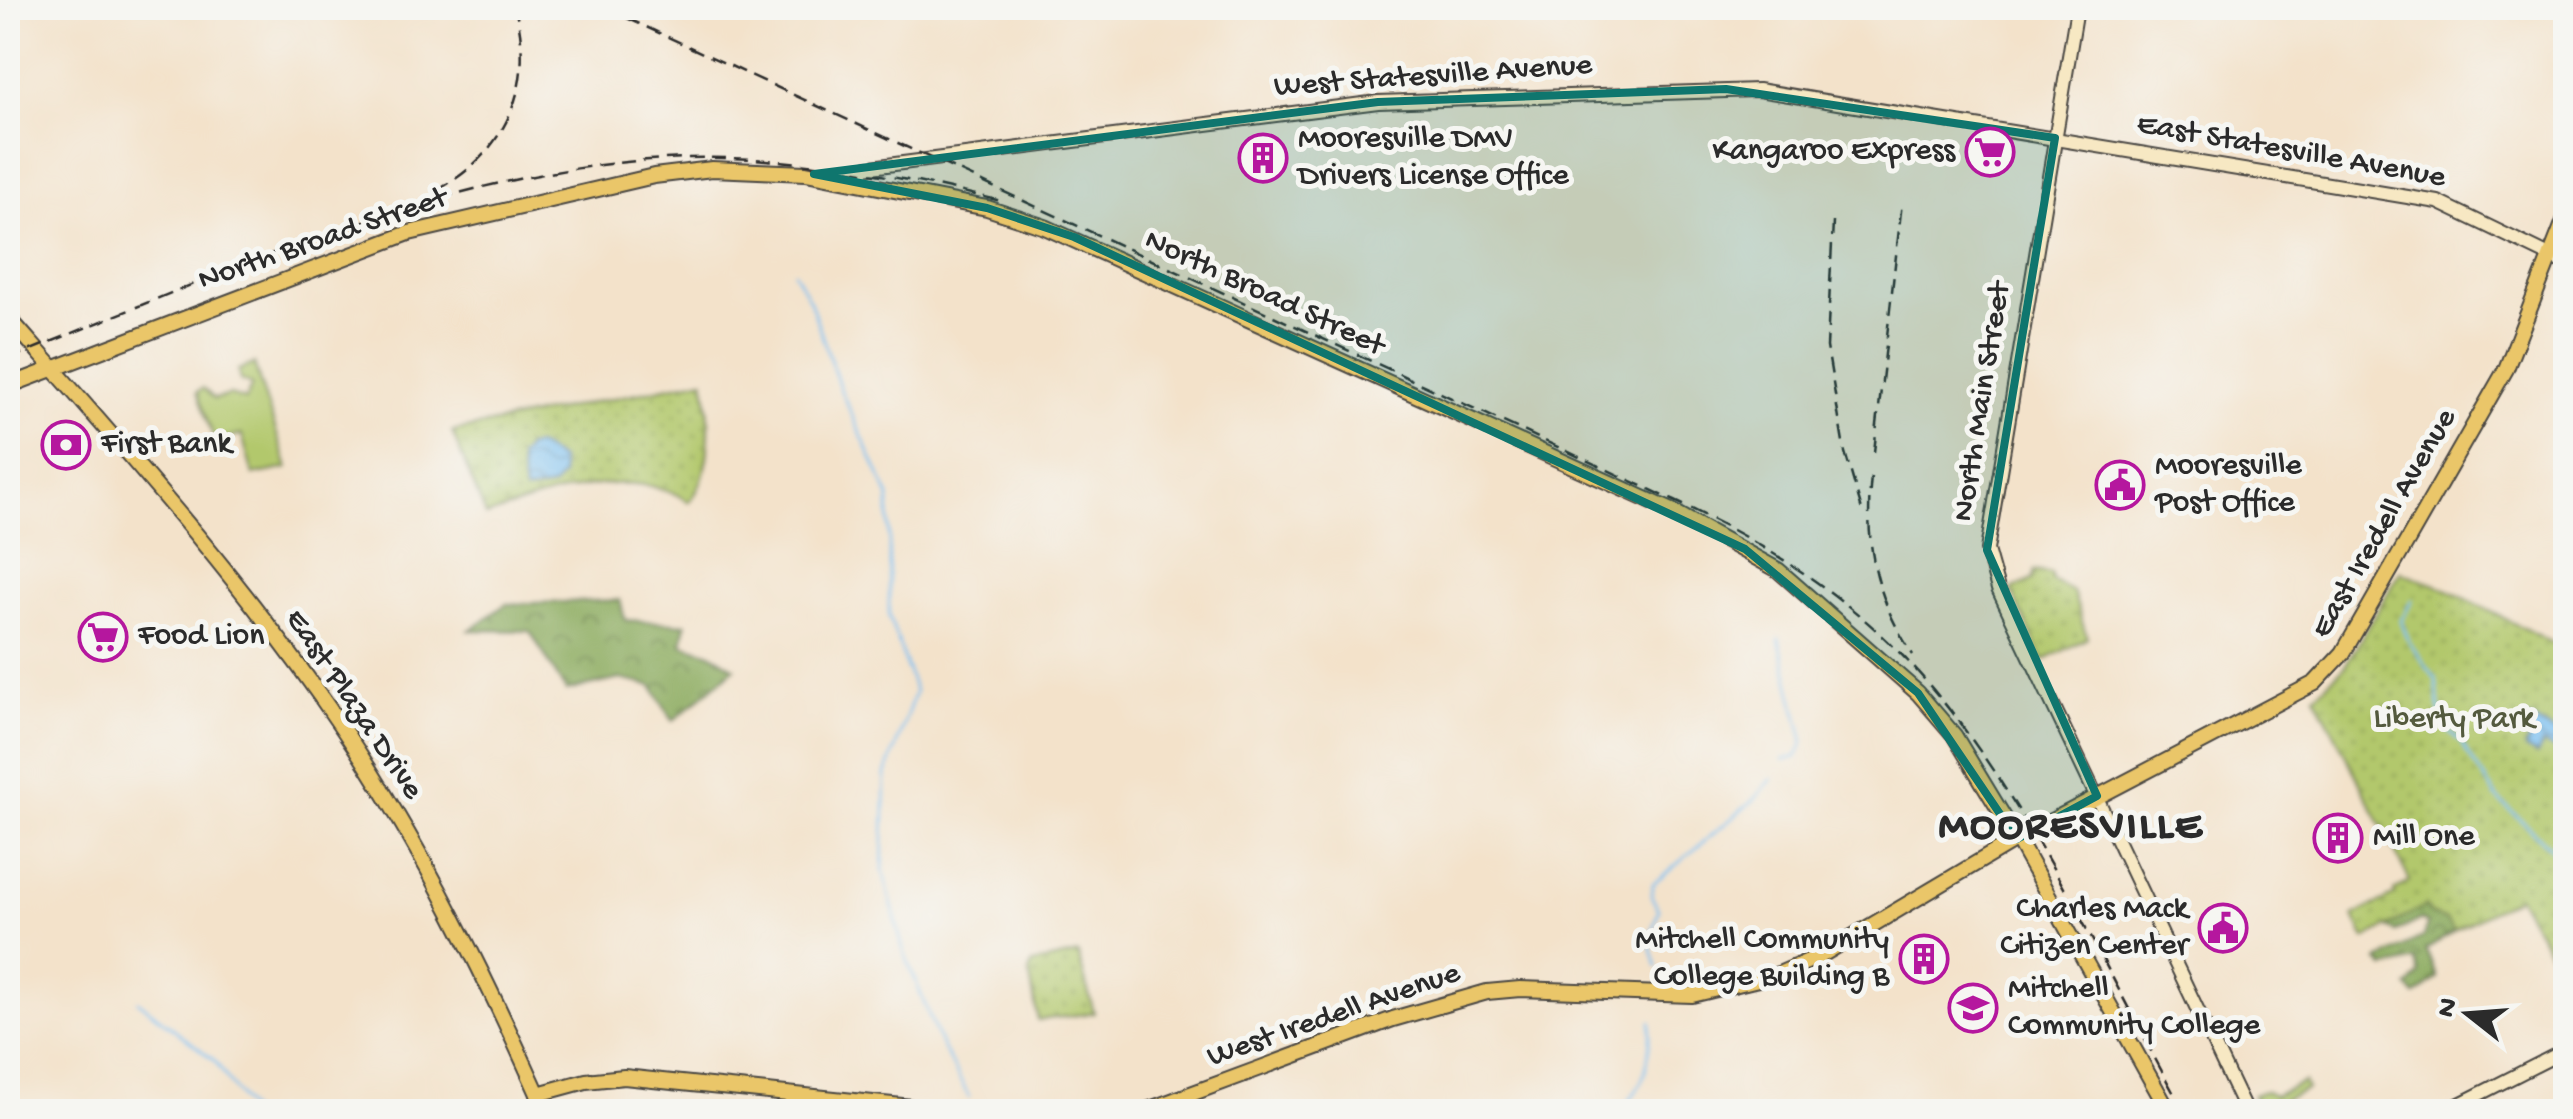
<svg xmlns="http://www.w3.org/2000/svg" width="2573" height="1119" viewBox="0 0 2573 1119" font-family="'Gochi Hand',sans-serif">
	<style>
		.grass { fill: #b2c86c; stroke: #6e7a4c; stroke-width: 2.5 }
		.forest { fill: url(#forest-crowns); stroke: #5c6c46; stroke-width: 2.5 }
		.park { fill: url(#park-dots); stroke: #6e7a4c; stroke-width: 2.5 }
		.water { fill: url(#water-waves); stroke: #52758e; stroke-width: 2.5 }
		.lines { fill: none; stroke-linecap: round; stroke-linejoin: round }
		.stream { stroke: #79bff1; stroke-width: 2.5 }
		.secondary-casing { stroke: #494643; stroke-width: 16 }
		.primary-casing { stroke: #494643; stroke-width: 18 }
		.secondary { stroke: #f7e8c3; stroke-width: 12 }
		.primary { stroke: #eac669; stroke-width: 14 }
		.rail { stroke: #2b2b2b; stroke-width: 2.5; stroke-dasharray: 15 8; stroke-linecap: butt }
		.marked { fill: #0f766e; fill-opacity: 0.2; stroke: #0f766e; stroke-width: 8; stroke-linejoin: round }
		.labels { text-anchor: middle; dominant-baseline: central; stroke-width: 10; stroke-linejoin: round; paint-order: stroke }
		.street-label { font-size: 32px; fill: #2b2b2b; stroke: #f6f6f2 }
		.poi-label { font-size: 32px; fill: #2b2b2b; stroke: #f6f6f2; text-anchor: start }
		.park-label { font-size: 32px; fill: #545a3e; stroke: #f6f6f2 }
		.district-label { font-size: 42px; font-weight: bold; letter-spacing: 2.5px; fill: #2b2b2b; stroke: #f6f6f2 }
	</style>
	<defs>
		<pattern id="forest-crowns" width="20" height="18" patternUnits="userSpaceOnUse" patternTransform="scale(2.5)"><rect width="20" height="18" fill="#8dac60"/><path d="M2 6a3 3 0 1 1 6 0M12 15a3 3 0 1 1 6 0" fill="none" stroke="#738c4f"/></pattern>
		<pattern id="park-dots" width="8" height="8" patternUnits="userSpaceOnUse" patternTransform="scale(2.5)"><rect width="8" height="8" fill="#b2c86c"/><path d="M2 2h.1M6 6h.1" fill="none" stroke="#99ac5e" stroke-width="1.8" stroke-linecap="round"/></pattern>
		<pattern id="water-waves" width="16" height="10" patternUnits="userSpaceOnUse" patternTransform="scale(2.5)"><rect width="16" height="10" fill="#79bff1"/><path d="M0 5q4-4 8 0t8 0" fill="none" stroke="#639bc3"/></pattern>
	</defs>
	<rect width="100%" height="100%" fill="#f6f6f2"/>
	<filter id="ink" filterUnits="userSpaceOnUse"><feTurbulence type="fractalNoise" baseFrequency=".01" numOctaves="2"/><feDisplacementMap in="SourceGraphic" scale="20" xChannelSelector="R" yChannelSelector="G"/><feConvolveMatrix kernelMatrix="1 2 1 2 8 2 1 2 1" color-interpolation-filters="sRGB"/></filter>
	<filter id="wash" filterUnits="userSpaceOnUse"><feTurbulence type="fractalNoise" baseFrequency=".0048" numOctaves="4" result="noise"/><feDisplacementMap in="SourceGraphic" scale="40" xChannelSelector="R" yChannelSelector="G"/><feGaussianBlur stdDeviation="2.25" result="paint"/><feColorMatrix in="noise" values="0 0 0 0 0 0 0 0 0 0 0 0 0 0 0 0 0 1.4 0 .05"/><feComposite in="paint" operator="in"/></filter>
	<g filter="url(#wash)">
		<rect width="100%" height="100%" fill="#f3e2ca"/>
		<!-- grass -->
		<polygon class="grass" points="254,364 288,468 253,475 242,435 214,439 197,392 203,388 214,399 230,395 245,400 252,385 240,380 238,370"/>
		<!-- forest -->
		<g class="forest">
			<polygon points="620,600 625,620 686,624 682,644 711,653 735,668 673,721 652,686 620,679 566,691 530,631 470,630 506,604"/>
			<polygon points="2424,905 2432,915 2448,920 2454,931 2426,950 2437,978 2416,996 2408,987 2420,975 2415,960 2385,968 2378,961 2423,937 2427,924 2421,920 2396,932 2384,926"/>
		</g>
		<!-- park -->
		<g class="park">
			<path d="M704 379C711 412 714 476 689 502 633 462 546 496 486 516L452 432Z"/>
			<polygon points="2034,571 2051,574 2052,581 2073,592 2087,638 2043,661 2011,590 2032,580"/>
			<polygon points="2400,572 2442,587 2565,649 2565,978 2518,897 2454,931 2447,920 2432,915 2425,906 2365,939 2354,916 2395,895 2394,891 2410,881 2315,695 2345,666"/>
			<polygon points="1078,954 1094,1013 1038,1020 1029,972 1032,964"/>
			<polygon points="2304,1082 2307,1089 2259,1110 2253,1095 2264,1091 2274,1096"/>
		</g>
		<!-- water -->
		<g class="water">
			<polygon points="537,446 560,460 562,476 552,487 524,492 519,457 528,447"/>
			<polygon points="2526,717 2564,737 2557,751 2543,744 2537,755 2525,749 2530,737 2518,731"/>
		</g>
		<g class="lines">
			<!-- stream -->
			<g class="stream">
				<polyline points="794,272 810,301 841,391 889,496 889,616 915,692 886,774 883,870 903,949 940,1043 969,1097"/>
				<polyline points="2412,600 2401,620 2410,644 2436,679 2441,725 2459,740 2496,797 2566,862"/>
				<polyline points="1779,639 1804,742 1797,757 1783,760"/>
				<polyline points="1657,967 1649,939 1659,910 1651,896 1652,885 1755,799 1772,779"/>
				<polyline points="138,1001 215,1061 250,1112"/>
				<path d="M1617 1112C1649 1086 1649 1058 1651 1022"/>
			</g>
		</g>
	</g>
	<g filter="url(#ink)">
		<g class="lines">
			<!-- secondary casing -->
			<g class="secondary-casing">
				<g id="secondary">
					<polyline points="2077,8 1987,550 1998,589 2246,1112"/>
					<polyline points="817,174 1378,102 1758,90 2438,202 2566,264"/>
					<polyline points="2444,1112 2566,1050"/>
				</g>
			</g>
			<!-- primary casing -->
			<g class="primary-casing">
				<g id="primary">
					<path d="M8 317C125 450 244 582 343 729 423 848 488 981 546 1112"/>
					<polyline points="8,386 409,233 654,176 712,169 806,173 987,208 1045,227 1672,511 1778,570 1918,693 1954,735 2017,839 2169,1112"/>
					<polyline points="538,1094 586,1081 624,1077 960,1112"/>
					<polyline points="1142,1112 1393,1019 1487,992 1520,989 1692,995 1779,974 1820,956 2017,839 2315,683 2343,653 2506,369 2566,216"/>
				</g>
			</g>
			<!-- secondary -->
			<use href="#secondary" class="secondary"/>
			<!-- primary -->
			<use href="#primary" class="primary"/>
			<!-- rail -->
			<g class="rail">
				<path d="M605 8 1675 501C1758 540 1835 587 1900 653 2016 771 2103 966 2184 1112"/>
				<path d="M436 191C507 152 536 85 515 8"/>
				<polyline points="1833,222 1827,347 1844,449 1863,514"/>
				<path d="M8 359C226 273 448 166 686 158 793 155 898 176 1001 201"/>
				<polyline points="1874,452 1902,202"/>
				<path d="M1871 477C1864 543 1876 599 1913 655"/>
			</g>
		</g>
	</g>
	<!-- marked area -->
	<path class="marked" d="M1726 89 2055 138 1987 550 2097 796 2017 839 1918 693 1745 549 1074 237 987 208 814 174 1378 102Z"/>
	<!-- icons -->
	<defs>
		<g id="supermarket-ring" transform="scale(2.5)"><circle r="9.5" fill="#f6f6f2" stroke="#b5179e" stroke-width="1.5"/><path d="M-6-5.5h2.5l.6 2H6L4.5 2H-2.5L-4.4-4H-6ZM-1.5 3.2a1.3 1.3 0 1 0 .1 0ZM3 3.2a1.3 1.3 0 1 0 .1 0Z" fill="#b5179e"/></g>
		<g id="building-ring" transform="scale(2.5)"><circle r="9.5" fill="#f6f6f2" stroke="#b5179e" stroke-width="1.5"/><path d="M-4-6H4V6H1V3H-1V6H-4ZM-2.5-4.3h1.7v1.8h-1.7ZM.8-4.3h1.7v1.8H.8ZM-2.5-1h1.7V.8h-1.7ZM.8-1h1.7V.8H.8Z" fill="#b5179e"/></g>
		<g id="bank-ring" transform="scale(2.5)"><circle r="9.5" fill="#f6f6f2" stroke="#b5179e" stroke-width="1.5"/><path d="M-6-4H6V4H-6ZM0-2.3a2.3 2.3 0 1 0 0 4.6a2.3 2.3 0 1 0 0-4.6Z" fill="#b5179e"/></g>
		<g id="civic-ring" transform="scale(2.5)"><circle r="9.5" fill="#f6f6f2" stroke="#b5179e" stroke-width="1.5"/><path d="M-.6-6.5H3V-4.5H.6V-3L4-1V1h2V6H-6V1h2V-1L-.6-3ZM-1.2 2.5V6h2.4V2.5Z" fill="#b5179e"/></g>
		<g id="university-ring" transform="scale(2.5)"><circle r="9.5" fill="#f6f6f2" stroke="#b5179e" stroke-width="1.5"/><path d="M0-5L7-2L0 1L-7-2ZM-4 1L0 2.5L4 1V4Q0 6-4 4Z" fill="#b5179e"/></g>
	</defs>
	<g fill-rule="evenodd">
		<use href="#supermarket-ring" x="1990" y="152"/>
		<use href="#building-ring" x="1263" y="158"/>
		<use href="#bank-ring" x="66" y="445"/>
		<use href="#civic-ring" x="2120" y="485"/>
		<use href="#supermarket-ring" x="103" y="637"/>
		<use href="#building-ring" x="2338" y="838"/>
		<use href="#civic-ring" x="2223" y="928"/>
		<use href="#building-ring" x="1924" y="959"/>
		<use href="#university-ring" x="1973" y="1008"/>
	</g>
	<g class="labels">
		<!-- street labels -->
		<g class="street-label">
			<text transform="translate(1433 77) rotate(-4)">West Statesville Avenue</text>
			<text transform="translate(2291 152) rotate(10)">East Statesville Avenue</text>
			<text transform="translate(323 240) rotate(-19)">North Broad Street</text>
			<text transform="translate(1264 294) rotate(25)">North Broad Street</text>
			<text transform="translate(1983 402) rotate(-81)">North Main Street</text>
			<text transform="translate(2385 524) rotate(-60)">East Iredell Avenue</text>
			<text transform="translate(353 705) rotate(56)">East Plaza Drive</text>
			<text transform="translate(1334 1016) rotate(-19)">West Iredell Avenue</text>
		</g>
		<!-- poi labels -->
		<g class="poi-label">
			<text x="1298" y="140">Mooresville DMV<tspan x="1298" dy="37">Drivers License Office</tspan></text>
			<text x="1955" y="152" text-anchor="end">Kangaroo Express</text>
			<text x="101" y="445">First Bank</text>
			<text x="2155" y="467">Mooresville<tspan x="2155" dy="37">Post Office</tspan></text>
			<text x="138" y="637">Food Lion</text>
			<text x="2373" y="838">Mill One</text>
			<text x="2188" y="910" text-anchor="end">Charles Mack<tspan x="2188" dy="37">Citizen Center</tspan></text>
			<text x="1889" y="941" text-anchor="end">Mitchell Community<tspan x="1889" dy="37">College Building B</tspan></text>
			<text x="2008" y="990">Mitchell<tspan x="2008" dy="37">Community College</tspan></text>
		</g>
		<!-- park labels -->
		<g class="park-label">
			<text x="2454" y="720">Liberty Park</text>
		</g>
		<!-- district labels -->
		<g class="district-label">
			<text x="2071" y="828">MOORESVILLE</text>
		</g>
	</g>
	<!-- margin -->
	<rect width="2573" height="1119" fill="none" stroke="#f6f6f2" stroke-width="40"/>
	<!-- north arrow -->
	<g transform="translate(2468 1014) rotate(287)" stroke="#f6f6f2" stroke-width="8" paint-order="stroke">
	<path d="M0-8L18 38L0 25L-18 38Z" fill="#2b2b2b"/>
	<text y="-15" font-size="28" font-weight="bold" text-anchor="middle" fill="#2b2b2b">N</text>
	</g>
</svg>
